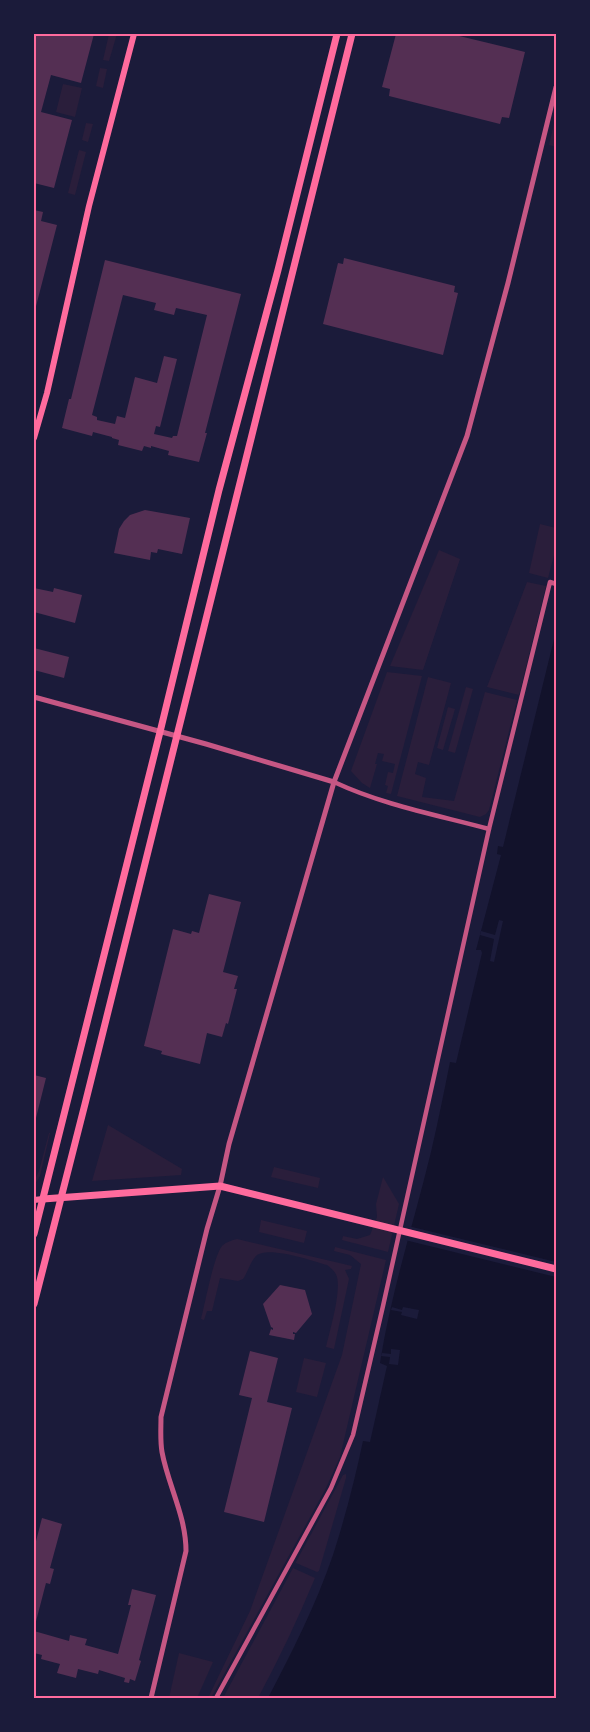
<svg xmlns="http://www.w3.org/2000/svg" width="590" height="1732" viewBox="0 0 590 1732" font-family="Poppins,sans-serif">
	<style>
		.green { fill: #2a1e3b }
		.water { fill: #12122b }
		.pier { fill: #1b1b3a }
		.building { fill: #542f53; fill-rule: evenodd }
		.lines { fill: none; stroke-linecap: round; stroke-linejoin: round }
		.minor { stroke: #c65784; stroke-width: 4.5 }
		.tertiary { stroke: #c65784; stroke-width: 5 }
		.secondary { stroke: #ff6b9d; stroke-width: 6 }
		.primary { stroke: #ff6b9d; stroke-width: 7 }
		.neatline { fill: none; stroke: #ff6b9d; stroke-width: 2 }
	</style>
	<rect width="100%" height="100%" fill="#1b1b3a"/>
	<!-- green -->
	<g class="green">
		<polygon points="109,34 117,34 109,61 103,60"/>
		<polygon points="100,68 107,69 103,88 96,86"/>
		<polygon points="63,84 82,88 75,117 56,112"/>
		<polygon points="556,115 556,147 549,145"/>
		<polygon points="86,123 93,124 88,142 82,140"/>
		<polygon points="79,150 86,152 75,195 68,193"/>
		<polygon points="540,524 556,528 556,548 548,578 529,573"/>
		<polygon points="439,550 460,559 423,670 390,666"/>
		<polygon points="527,582 546,586 519,695 487,687"/>
		<polygon points="387,672 422,676 391,794 386,793 388,786 385,785 388,772 393,773 395,764 382,761 384,754 378,753 375,764 377,764 370,788 362,783 351,771"/>
		<polygon points="428,677 451,683 429,765 418,762 415,774 426,778 422,797 454,801 485,692 517,700 489,810 486,814 480,817 397,796"/>
		<polygon points="466,687 473,689 455,753 448,751"/>
		<polygon points="448,707 455,709 443,750 437,748"/>
		<polygon points="108,1125 182,1169 181,1175 92,1181"/>
		<polygon points="49,1133 50,1133 40,1176 34,1186 34,1181 39,1171"/>
		<polygon points="274,1167 320,1178 318,1188 271,1177"/>
		<polygon points="383,1177 399,1204 388,1252 342,1240 343,1236 357,1239 370,1235 377,1217 376,1204"/>
		<polygon points="261,1220 307,1231 304,1243 259,1232"/>
		<path d="M237 1239 352 1266 351 1269 345 1270 349 1279 334 1349 326 1347C330 1330 341 1293 337 1277 335 1271 332 1269 327 1265 313 1261 267 1245 256 1256 250 1262 248 1272 243 1279L238 1281 220 1278 212 1311H207L204 1320 201 1319C205 1304 214 1255 222 1246 226 1242 232 1240 237 1239Z"/>
		<polygon points="335,1247 386,1260 340,1457 326,1488 211,1698 208,1698 250,1611 342,1355 361,1264 350,1255 334,1251"/>
		<polygon points="304,1358 326,1363 317,1397 296,1392"/>
		<polygon points="346,1474 346,1478 319,1571 317,1572 296,1563 296,1562 343,1475"/>
		<path d="M293 1568 315 1578C298 1619 279 1659 258 1698H223Z"/>
		<polygon points="179,1653 213,1662 197,1698 169,1698"/>
	</g>
	<!-- water -->
	<path class="water" d="M556 631V1698H268C292 1652 316 1605 333 1555 345 1518 355 1479 363 1441L370 1442 387 1366 380 1363C391 1292 414 1222 431 1152 438 1122 444 1092 450 1062L456 1063 482 953 481 950H476L501 855 497 854 498 846 503 847Z"/>
	<!-- pier -->
	<g class="pier">
		<polygon points="499,920 503,921 494,962 490,961 494,939 480,935 481,931 495,935"/>
		<polygon points="408,1226 556,1262 556,1277 405,1240"/>
		<polygon points="392,1307 402,1310 403,1307 419,1310 417,1319 401,1315 402,1312 391,1310"/>
		<polygon points="391,1349 400,1350 398,1365 389,1364 390,1357 381,1356 382,1353 391,1354"/>
	</g>
	<!-- building -->
	<g class="building">
		<polygon points="34,34 94,34 81,83 51,75 41,112 72,120 54,188 34,183"/>
		<polygon points="396,34 451,34 525,52 509,118 502,117 500,124 389,96 390,89 382,87"/>
		<polygon points="34,210 43,212 41,221 57,225 34,314"/>
		<polygon points="344,258 455,286 454,292 458,293 443,355 323,324 338,263 343,264"/>
		<path d="M105 260 241 294 205 433H207L199 462 168 455 169 451 151 446V448L144 446 142 451 118 445 119 440 112 438V437L93 432 92 436 62 428 69 399H71ZM123 295 156 303 154 310 174 315 176 308 207 315 177 436H173L172 438 154 434 156 426 160 427 177 359 164 356 157 383 135 377 125 418 117 416 115 424 97 420V417L92 415Z"/>
		<polygon points="145,510 190,518 182,554 158,549 157,553 151,552 150,560 114,553 119,529 124,521 130,515"/>
		<polygon points="34,588 53,592 54,588 82,595 75,623 34,612"/>
		<polygon points="34,648 69,657 64,678 34,670"/>
		<polygon points="209,894 241,902 223,972 238,976 234,989 237,989 228,1024 226,1023 222,1037 207,1033 200,1064 161,1054 162,1051 144,1046 173,929 191,934 192,931 199,933"/>
		<polygon points="34,1075 46,1078 34,1126"/>
		<polygon points="280,1285 305,1290 312,1314 296,1333 293,1332 293,1334 295,1334 294,1340 269,1335 271,1329 273,1330 273,1328 271,1327 263,1304"/>
		<polygon points="250,1351 278,1358 267,1402 292,1408 264,1522 224,1512 252,1398 239,1395"/>
		<polygon points="42,1518 62,1524 50,1568 54,1569 50,1584 46,1583 34,1629 34,1549"/>
		<polygon points="132,1589 156,1595 139,1660 141,1661 135,1681 130,1679 129,1683 124,1682 125,1678 99,1670 98,1674 78,1669 76,1678 57,1673 60,1664 41,1659 42,1655 34,1653 34,1631 69,1641 70,1635 78,1637 87,1639 85,1645 118,1654 131,1605 128,1605"/>
	</g>
	<g class="lines">
		<!-- minor -->
		<g class="minor">
			<path d="M334 782C383 805 437 815 489 829"/>
			<polyline points="216,1698 331,1488 353,1435 383,1306 489,829 550,582 556,584"/>
		</g>
		<!-- tertiary -->
		<g class="tertiary">
			<polyline points="34,697 206,744 334,782"/>
			<path d="M151 1698 186 1551C186 1516 168 1485 162 1452 160 1440 161 1429 161 1417L207 1229 220 1186 229 1144 334 782 467 436 508 283 556 87"/>
		</g>
		<!-- secondary -->
		<g class="secondary">
			<polyline points="34,438 47,393 89,206 134,34"/>
			<polyline points="34,1200 43,1199"/>
		</g>
		<!-- primary -->
		<g class="primary">
			<polyline points="43,1199 220,1186 556,1269"/>
			<polyline points="34,1234 160,732 219,490 278,270 337,34"/>
			<polyline points="34,1304 85,1104 352,34"/>
		</g>
	</g>
	<!-- border -->
	<rect width="590" height="1732" fill="none" stroke="#1b1b3a" stroke-width="70"/>
	<rect x="35" y="35" width="520" height="1662" class="neatline"/>
</svg>
